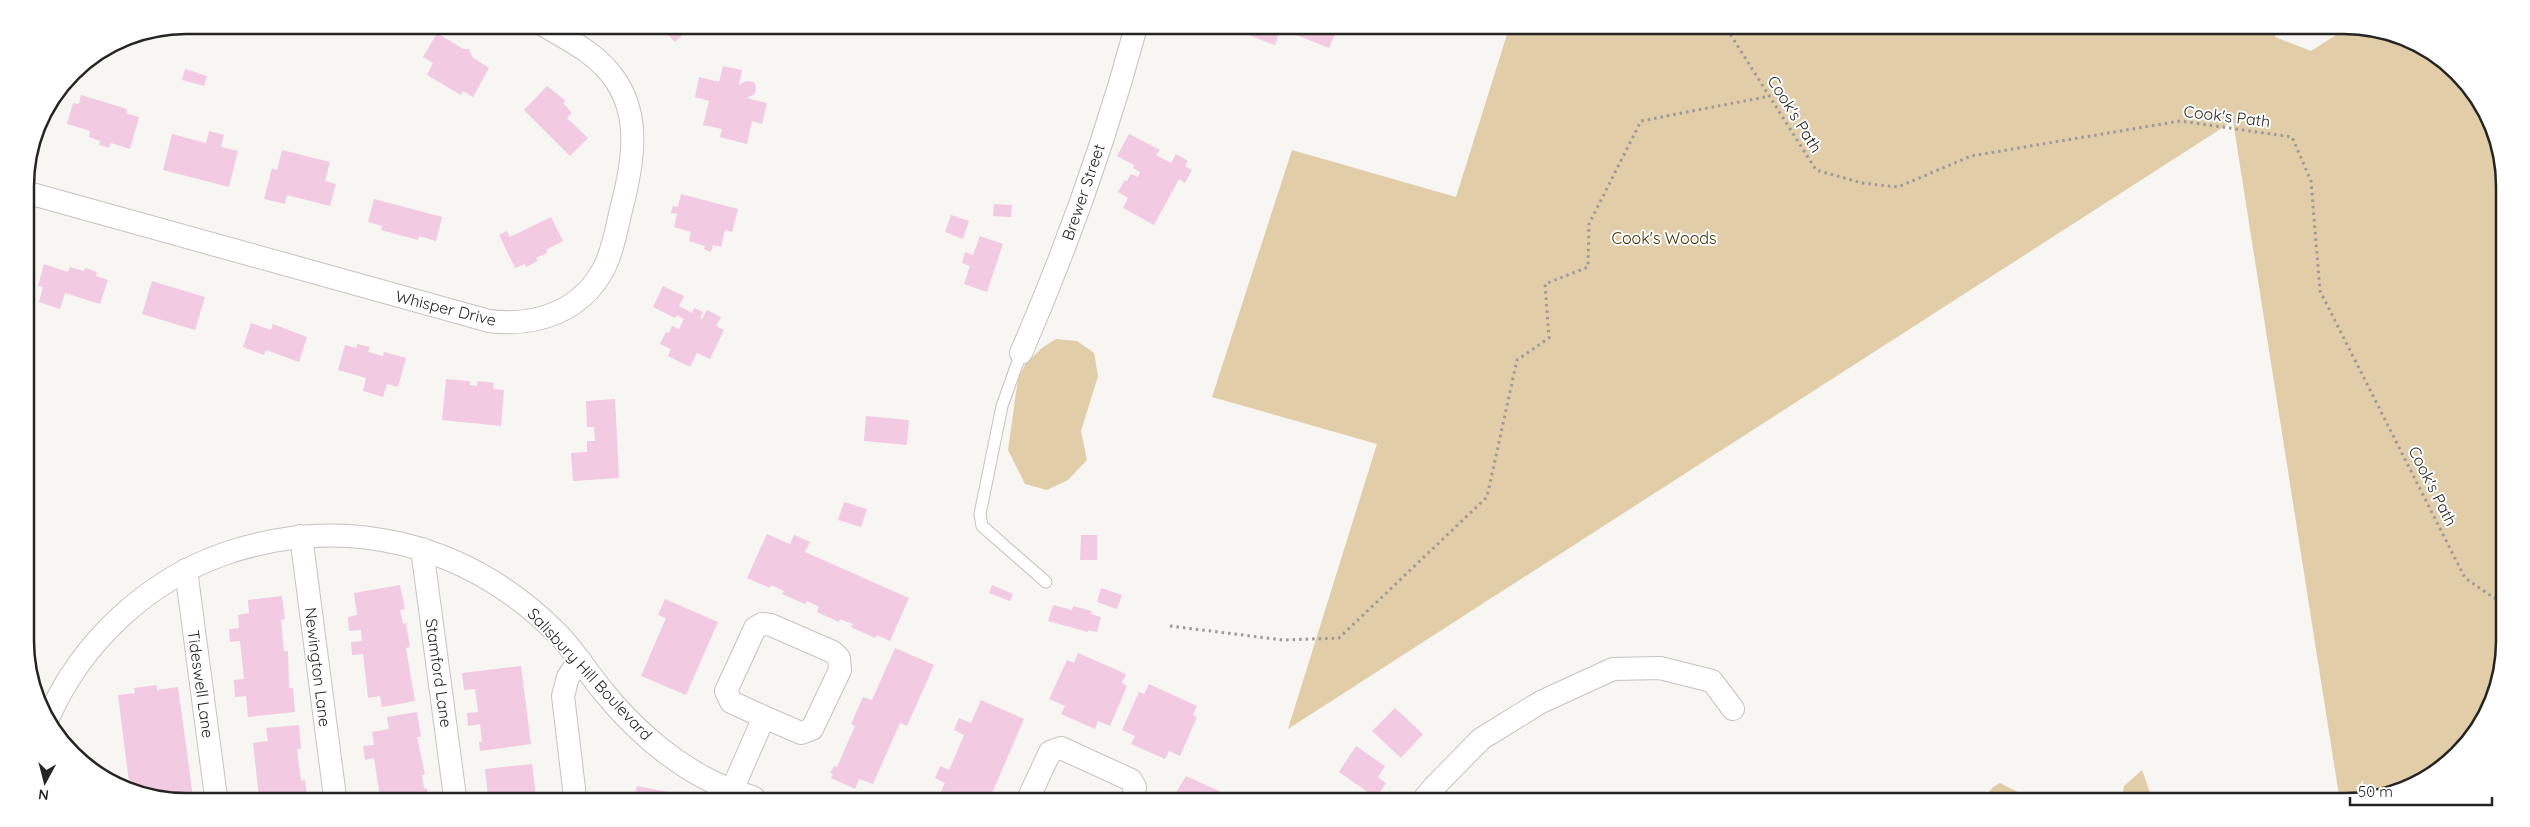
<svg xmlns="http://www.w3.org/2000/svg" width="2530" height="827" viewBox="0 0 2530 827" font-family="Quicksand,sans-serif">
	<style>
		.green { fill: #e1cda8 }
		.building { fill: #f2cae2 }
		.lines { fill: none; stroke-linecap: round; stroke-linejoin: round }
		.lane-casing { stroke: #c5c3c0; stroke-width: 13 }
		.street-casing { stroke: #c5c3c0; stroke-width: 24 }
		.path { stroke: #9c9b98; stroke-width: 3; stroke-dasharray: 2.5 4; stroke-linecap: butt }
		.lane { stroke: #fff; stroke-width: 11 }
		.street { stroke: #fff; stroke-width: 22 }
		.labels { text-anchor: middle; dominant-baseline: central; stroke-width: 4; stroke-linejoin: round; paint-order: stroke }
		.street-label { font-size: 16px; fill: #242422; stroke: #fff }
		.park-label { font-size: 16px; fill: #443000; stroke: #fff }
		.rim { fill: none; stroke: #242422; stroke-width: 2.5 }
	</style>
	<rect width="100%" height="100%" fill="#f7f6f2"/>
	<!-- green -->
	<g class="green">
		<polygon points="1509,28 2277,30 2275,37 2311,51 2344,30 2386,31 2433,52 2465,80 2502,155 2499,683 2478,730 2442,769 2406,790 2355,802 2340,802 2233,121 1288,729 1377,444 1212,397 1292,150 1456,197"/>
		<polygon points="1056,339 1077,341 1094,353 1098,376 1081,431 1087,460 1068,480 1047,490 1025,484 1008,450 1018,379 1026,363 1042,348"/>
		<polygon points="2142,770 2153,801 2122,801 2124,786"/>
		<polygon points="2000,783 2018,792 2024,801 1982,801 1993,787"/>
	</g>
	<!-- building -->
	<g class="building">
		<polygon points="367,25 385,26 380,33"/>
		<polygon points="664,26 692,26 675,42 662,28"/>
		<polygon points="1254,28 1281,28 1275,45 1251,36"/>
		<polygon points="1297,28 1338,28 1329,48 1294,34"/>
		<polygon points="437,33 463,49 469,49 472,57 489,68 473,97 463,91 461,95 427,75 433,63 423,57"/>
		<polygon points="723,66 742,70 739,85 746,81 754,82 756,87 755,94 747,98 767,103 762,124 752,121 747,144 720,137 722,129 703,125 709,101 695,97 699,77 719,82"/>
		<polygon points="185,69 207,76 204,86 182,80"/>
		<polygon points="547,86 566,101 563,103 572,113 567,118 588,138 570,156 524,110"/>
		<polygon points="81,95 127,109 126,113 139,117 130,149 111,143 109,148 99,145 100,141 89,137 90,131 67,124 73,103 79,104"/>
		<polygon points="209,131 224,135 221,147 238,151 229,187 163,170 172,134 206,143"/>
		<polygon points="1129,134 1160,150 1156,155 1171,163 1176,154 1188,161 1185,166 1192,170 1185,183 1179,179 1154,225 1123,208 1128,198 1118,192 1125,180 1127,181 1131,174 1138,177 1140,172 1133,168 1134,165 1117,156"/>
		<polygon points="282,150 330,162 325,181 336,184 330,206 287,195 285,204 264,199 272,168 277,170"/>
		<polygon points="681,194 738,209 732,232 725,230 721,247 713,245 711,252 704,249 705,246 689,241 691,232 674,227 677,214 671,213 673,206 678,207"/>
		<polygon points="374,199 442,217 436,241 419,236 418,240 381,230 382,226 368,222"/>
		<polygon points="994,204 1012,205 1011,217 993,216"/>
		<polygon points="951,215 969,221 963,239 945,232"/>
		<polygon points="551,217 563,241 546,250 547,253 536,258 538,261 526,267 525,264 515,268 499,235 507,231 510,237"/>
		<polygon points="980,236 1003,244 987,292 964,284 970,266 962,263 965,252 973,255"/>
		<polygon points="44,264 68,272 70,267 84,271 85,268 97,272 96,276 108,280 100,304 65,293 60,309 39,302 43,287 38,286"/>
		<polygon points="152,281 205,297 195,330 142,314"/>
		<polygon points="663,286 684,296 679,306 692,313 694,308 703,312 700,318 702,319 707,310 721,317 716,326 724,330 710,359 697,353 690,367 668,356 671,349 660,344 666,332 669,333 672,326 679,329 684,319 677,315 675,318 653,307"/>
		<polygon points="251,323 271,330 273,324 307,337 299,362 266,350 264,355 243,347"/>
		<polygon points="357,344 370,347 368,352 383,356 384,352 406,358 398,387 387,384 383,397 363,391 366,378 338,370 345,345 356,348"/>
		<polygon points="446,379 470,381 470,385 477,386 478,381 494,383 493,389 504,390 501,426 442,420"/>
		<polygon points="615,399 619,478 573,481 571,453 587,452 587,441 595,441 594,427 587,427 586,401"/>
		<polygon points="866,416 909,420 907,445 864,441"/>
		<polygon points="844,502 867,509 861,527 838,520"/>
		<polygon points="767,534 790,544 794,535 810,542 805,552 909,598 890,641 877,635 875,638 851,627 853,624 840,619 839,622 817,612 819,607 807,601 805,604 782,594 784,591 771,585 770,588 747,578"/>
		<polygon points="1081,535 1097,535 1097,560 1080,560"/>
		<polygon points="400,585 405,609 400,610 403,624 406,623 410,647 406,648 415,701 382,707 380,696 368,698 363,654 352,655 351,642 362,641 361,630 349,631 348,617 357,615 354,593"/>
		<polygon points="992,585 1013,594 1010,601 989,593"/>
		<polygon points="1101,588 1122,595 1117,609 1097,602"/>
		<polygon points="282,596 285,619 281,620 284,651 288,651 289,688 293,688 295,712 248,717 246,696 235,697 234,680 244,679 240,641 230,642 229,629 239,628 238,615 249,613 248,600"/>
		<polygon points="665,599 718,622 686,695 641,676 666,618 658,615"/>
		<polygon points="1053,605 1072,610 1073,606 1092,611 1091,614 1101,617 1097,632 1088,630 1088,632 1048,621"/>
		<polygon points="895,648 934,665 907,726 900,723 873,784 859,779 855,789 831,778 833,774 830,773 834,766 837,767 855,726 851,724 863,697 872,700"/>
		<polygon points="1078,653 1126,674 1122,683 1127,686 1110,726 1098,721 1095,729 1061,714 1065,706 1049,699 1067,660 1074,663"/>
		<polygon points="521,666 531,744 480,751 479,742 482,742 480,724 468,726 467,713 478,712 475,689 464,690 462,673"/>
		<polygon points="1149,684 1197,706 1193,715 1197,717 1180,756 1169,751 1165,759 1131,744 1135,736 1122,730 1139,692 1144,694"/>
		<polygon points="157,685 157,690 178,687 193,797 144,796 130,790 118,695 135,693 134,688"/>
		<polygon points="981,700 1024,719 990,798 938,798 945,783 935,778 940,766 949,770 964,735 954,730 959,718 971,723"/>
		<polygon points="1395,708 1423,734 1401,758 1372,731"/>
		<polygon points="417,712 421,737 417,737 425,774 422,775 424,789 427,788 428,797 380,797 374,758 365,760 363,746 374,745 372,732 389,729 387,717"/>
		<polygon points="299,725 301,749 297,749 301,781 305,780 307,797 259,797 253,743 268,741 266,728"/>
		<polygon points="1356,746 1385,766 1378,777 1386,783 1376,798 1339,772"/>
		<polygon points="532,764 536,797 488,797 485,769"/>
		<polygon points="1186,776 1226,794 1224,799 1172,799"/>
		<polygon points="637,786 684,795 684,798 634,798"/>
	</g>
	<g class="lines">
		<!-- lane casing -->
		<g class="lane-casing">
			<polyline id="lane" points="1021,353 1002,406 980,514 982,526 1046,582"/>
		</g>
		<!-- street casing -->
		<g class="street-casing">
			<g id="street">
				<path d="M25 192 489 321C537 327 584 311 606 264 615 244 618 220 624 198 633 160 640 117 616 81 599 55 571 41 545 26"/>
				<path d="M1021 353C1067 247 1106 138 1136 27"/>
				<polyline points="301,536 335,797"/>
				<polyline points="422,549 455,797"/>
				<polyline points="186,570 216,797"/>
				<path d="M49 716C82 642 147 581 224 554 345 512 467 543 557 633 574 650 587 672 603 691 631 726 669 760 709 780 723 788 739 792 754 798"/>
				<polyline points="732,790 764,717 801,733 812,729 840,670 839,658 833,652 771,625 762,624 755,628 726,691 731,702 764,717"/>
				<polyline points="575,797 563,696 568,677 580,660"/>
				<polyline points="1028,799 1050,752 1061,748 1131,780 1135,787 1133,799"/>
				<polyline points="1424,799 1433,788 1481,739 1541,702 1613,669 1660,668 1712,681 1733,709"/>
			</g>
		</g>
		<!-- path -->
		<g class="path">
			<polyline points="1727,29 1816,170 1862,183 1898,187 1971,156 2180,121 2292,137 2311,181 2320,291 2465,578 2494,598 2500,597"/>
			<polyline points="1170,626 1283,640 1339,638 1487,497 1517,360 1549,338 1545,284 1588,267 1589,224 1641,121 1770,96"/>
		</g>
		<!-- lane -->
		<use href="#lane" class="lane"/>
		<!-- street -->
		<use href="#street" class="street"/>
	</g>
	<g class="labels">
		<!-- street labels -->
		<g class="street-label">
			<text transform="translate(1795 114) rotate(58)">Cook's Path</text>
			<text transform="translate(2227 116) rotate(7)">Cook's Path</text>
			<text transform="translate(1083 192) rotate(-71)">Brewer Street</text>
			<text transform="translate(446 308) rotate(14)">Whisper Drive</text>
			<text transform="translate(2433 486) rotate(63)">Cook's Path</text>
			<text transform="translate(318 667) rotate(83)">Newington Lane</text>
			<text transform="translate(439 673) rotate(82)">Stamford Lane</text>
			<text transform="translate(590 674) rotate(47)">Salisbury Hill Boulevard</text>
			<text transform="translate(201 684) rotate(82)">Tideswell Lane</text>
		</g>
		<!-- park labels -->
		<g class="park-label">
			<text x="1664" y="238">Cook's Woods</text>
		</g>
	</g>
	<!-- crop -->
	<path d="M0 0H2530V827H0ZM186 34H2344A152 152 0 0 1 2496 186V641A152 152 0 0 1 2344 793H186A152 152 0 0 1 34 641V186A152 152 0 0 1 186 34Z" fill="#fff" fill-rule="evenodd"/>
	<path class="rim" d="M186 34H2344A152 152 0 0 1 2496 186V641A152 152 0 0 1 2344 793H186A152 152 0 0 1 34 641V186A152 152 0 0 1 186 34Z"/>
	<!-- north arrow -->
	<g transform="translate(45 782) rotate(187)" stroke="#ffffff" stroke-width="4" paint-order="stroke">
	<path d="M0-4L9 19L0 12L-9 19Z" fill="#242422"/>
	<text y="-8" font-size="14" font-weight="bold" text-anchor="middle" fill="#242422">N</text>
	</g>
	<!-- scale -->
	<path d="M2350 797v8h142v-8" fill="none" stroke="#242422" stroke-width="2.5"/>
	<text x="2358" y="797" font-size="15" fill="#242422" stroke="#ffffff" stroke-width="4" paint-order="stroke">50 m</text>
</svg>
